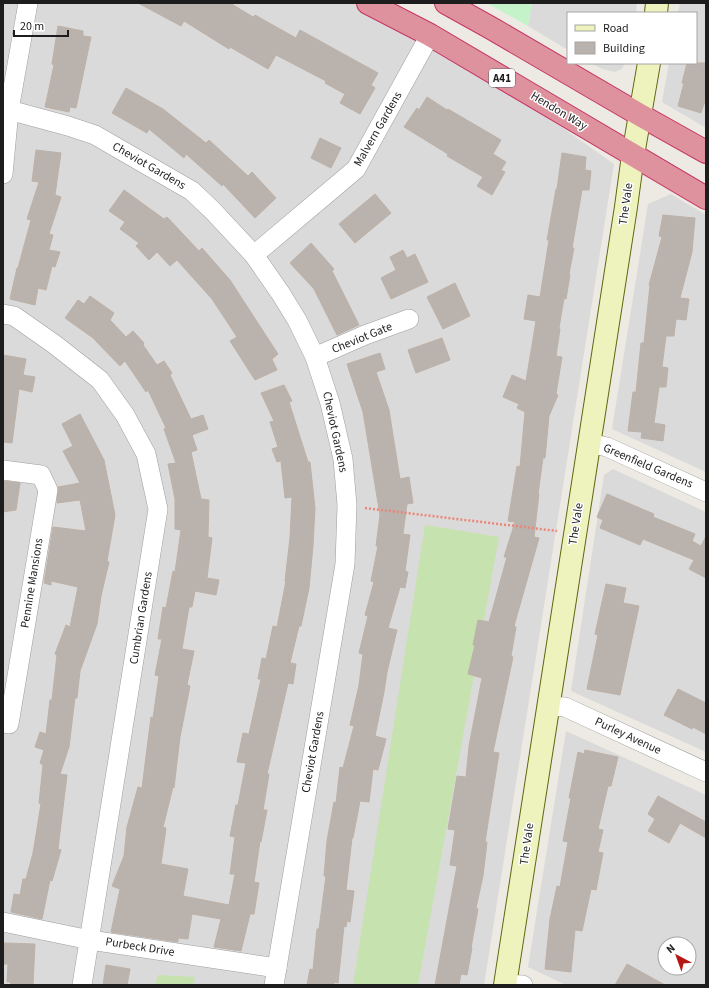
<svg xmlns="http://www.w3.org/2000/svg" width="709" height="988" viewBox="0 0 709 988" font-family="'Source Sans 3',sans-serif">
	<style>
		.residential { fill: #dbdada; fill-rule: evenodd }
		.grass { fill: #c6e2ae }
		.park { fill: #c4f3c9 }
		.building { fill: #bab3ad; stroke: #bdb1a7 }
		.lines { fill: none; stroke-linecap: round; stroke-linejoin: round }
		.street-casing { stroke: #9e9e9e; stroke-width: 20 }
		.secondary-casing { stroke: #5c680f; stroke-width: 24 }
		.highway-casing { stroke: #c63564; stroke-width: 24 }
		.path { stroke: #eb8576; stroke-width: 2.5; stroke-dasharray: 2 2; stroke-linecap: butt }
		.street { stroke: #fff; stroke-width: 19 }
		.secondary { stroke: #eef2bc; stroke-width: 22 }
		.highway { stroke: #dd929e; stroke-width: 22 }
		.labels { text-anchor: middle; dominant-baseline: central; stroke-width: 3; stroke-linejoin: round; paint-order: stroke }
		.shield { fill: #fff; stroke: #616161; stroke-width: 1 }
		.shield-label { font-size: 11px; font-weight: bold; fill: #1d1d1d }
		.street-label { font-size: 12px; fill: #1d1d1d; stroke: #fff }
	</style>
	<rect width="100%" height="100%" fill="#edeae3"/>
	<!-- residential -->
	<g class="residential">
		<polygon points="3,3 366,3 444,44 614,164 484,985 3,985"/>
		<polygon points="532,3 637,3 636,13 568,13 568,50 528,26"/>
		<polygon points="680,3 706,3 706,128 662,102 669,63 696,63 696,13 678,13"/>
		<polygon points="591,63 625,63 622,69 615,72 602,69"/>
		<polygon points="671,194 706,215 706,472 612,429 648,204"/>
		<polygon points="613,469 706,512 706,752 571,691 604,475"/>
		<path d="M566 731 706 795V985H566L528 967ZM665 944H689V968H665Z"/>
	</g>
	<!-- grass -->
	<g class="grass">
		<polygon points="425,525 499,537 418,985 353,985"/>
		<polygon points="158,975 195,977 193,985 155,985"/>
	</g>
	<!-- park -->
	<polygon class="park" points="487,3 532,3 528,26"/>
	<!-- building -->
	<g class="building">
		<polygon points="138,3 230,3 253,17 255,15 296,38 300,30 378,73 371,85 375,88 360,114 340,103 345,94 325,83 326,81 276,55 268,69 230,47 229,49 184,21 181,26"/>
		<polygon points="58,26 83,31 83,36 91,37 76,108 70,107 69,112 45,107 54,65 52,64"/>
		<polygon points="687,63 706,63 706,98 701,113 678,106 684,83 682,83"/>
		<polygon points="126,88 163,109 206,143 209,140 248,176 252,172 276,198 255,218 223,184 222,186 186,154 184,158 149,129 147,133 112,113"/>
		<polygon points="427,97 447,110 448,109 501,140 493,154 506,162 501,170 505,172 492,195 477,186 483,177 447,156 448,154 404,127 417,108 419,110"/>
		<polygon points="320,138 341,148 331,168 311,158"/>
		<polygon points="36,150 61,153 55,195 61,197 49,234 53,235 49,250 60,252 55,267 52,266 46,290 38,288 35,305 10,299 17,268 18,268 31,220 27,219 39,182 32,181"/>
		<polygon points="562,153 586,157 585,170 591,171 589,190 582,190 572,248 574,248 569,274 570,275 566,299 564,298 559,328 560,329 556,356 562,357 556,394 558,395 549,416 545,458 543,458 538,494 539,494 534,537 539,538 514,626 516,627 511,656 513,657 493,752 499,753 485,842 487,842 483,876 476,908 478,909 471,948 472,948 467,975 461,974 459,985 435,985 457,866 450,865 455,830 448,829 457,776 466,777 469,746 482,678 468,674 475,645 473,645 478,620 489,622 507,557 504,557 515,522 508,521 517,466 520,467 525,412 517,408 519,404 503,397 512,375 526,381 536,321 524,319 528,295 540,297 549,240 547,240 556,189 557,189"/>
		<polygon points="124,190 164,219 167,217 199,251 202,248 230,280 278,354 272,359 277,370 255,380 230,341 237,337 212,299 177,260 170,266 157,252 149,260 136,246 139,243 120,229 125,222 109,211"/>
		<polygon points="375,194 391,213 355,243 339,224"/>
		<polygon points="663,215 695,218 692,252 680,298 689,299 686,320 676,319 674,336 666,336 662,367 668,368 666,387 659,387 654,423 665,425 663,441 641,438 642,432 628,431 633,392 636,392 641,343 644,343 650,285 649,285 662,237 659,236"/>
		<polygon points="311,243 334,269 332,271 359,325 337,335 314,289 290,263"/>
		<polygon points="403,250 407,258 415,254 428,282 391,299 381,278 396,270 390,257"/>
		<polygon points="455,283 470,316 443,329 427,297"/>
		<polygon points="90,296 114,313 110,320 126,337 133,331 144,343 143,345 157,365 164,361 172,373 170,375 191,419 203,415 208,429 192,435 197,450 191,452 201,499 209,500 208,537 212,538 207,578 219,580 216,595 195,591 192,607 189,607 182,649 194,651 187,685 190,686 180,737 174,788 173,787 163,827 166,828 161,864 188,869 183,896 229,905 235,874 230,874 235,837 230,836 236,805 238,805 246,763 237,762 243,733 249,734 261,679 258,679 262,658 266,659 273,626 277,627 286,581 285,581 290,538 292,497 285,498 281,461 277,462 272,449 278,447 270,422 274,421 261,393 284,385 292,401 289,402 308,462 310,462 315,508 313,546 309,588 301,626 299,626 290,663 296,664 293,684 288,683 267,774 269,774 263,810 267,810 261,842 260,841 254,882 259,883 254,914 250,914 241,951 214,947 221,919 192,914 188,939 178,938 178,942 111,932 120,889 112,886 124,856 127,827 138,787 142,788 151,717 153,718 159,676 155,675 162,639 158,639 163,607 166,608 173,571 175,572 181,530 175,529 175,499 168,464 176,463 164,429 166,428 148,390 146,392 125,361 120,366 93,338 65,318 78,300 84,304"/>
		<polygon points="442,338 450,360 416,373 408,350"/>
		<polygon points="380,353 385,369 376,372 389,410 400,479 409,477 413,503 407,504 403,534 410,535 405,571 408,572 405,588 400,587 388,628 397,630 387,672 384,692 375,736 386,739 378,770 373,769 369,802 360,801 353,838 352,838 346,890 354,891 350,922 347,921 346,927 344,926 338,983 334,982 334,985 307,985 310,969 313,970 317,929 319,929 326,876 324,876 327,841 334,802 336,803 340,767 343,768 354,726 350,725 359,685 363,654 359,653 368,616 365,615 374,582 371,581 378,546 376,546 380,515 363,412 347,364"/>
		<polygon points="3,355 26,359 23,375 35,377 32,392 19,389 12,443 3,442"/>
		<polygon points="80,414 104,460 115,515 107,561 109,562 101,596 97,624 80,671 77,698 75,698 69,747 60,774 67,775 58,849 61,850 52,881 50,880 42,919 11,912 14,894 20,895 23,879 26,879 33,853 41,804 39,803 43,765 40,763 44,750 35,747 40,732 46,734 50,700 52,700 57,655 55,654 66,625 70,627 78,587 51,581 51,585 44,583 53,527 86,531 80,500 57,503 58,487 80,483 63,451 73,446 62,424"/>
		<polygon points="3,481 20,483 16,510 3,512"/>
		<polygon points="607,494 654,514 653,517 695,534 692,541 701,546 706,536 706,578 689,569 694,560 643,539 640,545 600,528 603,520 597,517"/>
		<polygon points="606,584 626,588 623,603 639,606 620,695 587,689 598,635 595,634"/>
		<polygon points="678,689 706,703 706,734 693,727 692,729 664,715"/>
		<polygon points="585,750 618,757 611,786 608,786 598,829 603,830 598,852 603,853 596,890 591,889 582,931 575,930 571,972 545,969 550,919 557,886 560,887 568,842 563,841 571,798 569,798 578,752 584,754"/>
		<polygon points="658,796 706,822 706,838 680,823 669,843 648,831 655,819 648,814"/>
		<polygon points="4,943 35,944 33,985 10,985 11,982 7,982 8,964 3,964"/>
		<polygon points="627,964 665,985 615,985"/>
		<polygon points="106,965 130,969 127,985 103,985"/>
	</g>
	<g class="lines">
		<!-- street casing -->
		<g class="street-casing">
			<g id="street">
				<polyline points="3,111 9,110 68,126 95,135 192,191 213,211 254,255 281,294 297,320 315,357 330,403 343,459 347,505 345,564 274,985"/>
				<polyline points="3,174 9,110 28,3"/>
				<polyline points="254,255 356,169 430,35"/>
				<polyline points="3,314 14,316 54,344 100,380 125,415 146,454 158,509 82,985"/>
				<polyline points="315,357 365,335 409,319"/>
				<polyline points="589,443 607,447 706,492"/>
				<polyline points="3,470 41,475 48,490 9,724 3,723"/>
				<polyline points="548,706 565,707 706,772"/>
				<polyline points="3,922 90,940 277,968"/>
				<polyline points="505,984 523,985"/>
			</g>
		</g>
		<!-- secondary casing -->
		<g class="secondary-casing">
			<g id="secondary">
				<polyline points="656,13 657,3"/>
				<polyline points="505,985 626,207 633,155 649,63"/>
			</g>
		</g>
		<!-- highway casing -->
		<g class="highway-casing">
			<g id="highway">
				<polyline points="368,3 430,35 706,198"/>
				<polyline points="446,3 491,28 640,115 706,152"/>
			</g>
		</g>
		<!-- path -->
		<polyline class="path" points="365,508 557,531"/>
		<!-- street -->
		<use href="#street" class="street"/>
		<!-- secondary -->
		<use href="#secondary" class="secondary"/>
		<!-- highway -->
		<use href="#highway" class="highway"/>
	</g>
	<g class="labels">
		<!-- shield labels -->
		<rect class="shield" x="489" y="69" width="26" height="18" rx="3"/>
		<g class="shield-label">
			<text x="502" y="78">A41</text>
		</g>
		<!-- street labels -->
		<g class="street-label">
			<text transform="translate(559 111) rotate(31)">Hendon Way</text>
			<text transform="translate(378 129) rotate(-60)">Malvern Gardens</text>
			<text transform="translate(149 166) rotate(30)">Cheviot Gardens</text>
			<text transform="translate(626 204) rotate(-82)">The Vale</text>
			<text transform="translate(362 338) rotate(-22)">Cheviot Gate</text>
			<text transform="translate(335 432) rotate(78)">Cheviot Gardens</text>
			<text transform="translate(648 466) rotate(23)">Greenfield Gardens</text>
			<text transform="translate(576 524) rotate(-81)">The Vale</text>
			<text transform="translate(32 583) rotate(-81)">Pennine Mansions</text>
			<text transform="translate(141 618) rotate(-81)">Cumbrian Gardens</text>
			<text transform="translate(628 736) rotate(25)">Purley Avenue</text>
			<text transform="translate(313 752) rotate(-80)">Cheviot Gardens</text>
			<text transform="translate(527 844) rotate(-82)">The Vale</text>
			<text transform="translate(140 947) rotate(9)">Purbeck Drive</text>
		</g>
	</g>
	<!-- border -->
	<rect width="709" height="988" fill="none" stroke="#1d1d1d" stroke-width="8"/>
	<!-- legend -->
	<rect x="567" y="12" width="130" height="52" fill="#ffffff" stroke="#a5a5a5"/>
	<rect x="575" y="25" width="20" height="6" fill="#eef2bc" stroke="#a5a5a5"/>
	<text x="603" y="32" font-size="12" fill="#1d1d1d">Road</text>
	<rect x="575" y="42" width="20" height="12" fill="#bab3ad" stroke="#a5a5a5"/>
	<text x="603" y="52" font-size="12" fill="#1d1d1d">Building</text>
	<!-- north arrow -->
	<g transform="translate(677 956) rotate(319)"><circle r="19" fill="#ffffff" stroke="#a5a5a5"/>
	<path d="M0-3L7 15L0 10L-7 15Z" fill="#b51814"/>
	<text y="-6" font-size="11" font-weight="bold" text-anchor="middle" fill="#1d1d1d">N</text>
	</g>
	<!-- scale -->
	<path d="M14 30v6h54v-6" fill="none" stroke="#1d1d1d" stroke-width="2"/>
	<text x="20" y="30" font-size="12" fill="#1d1d1d" stroke="#ffffff" stroke-width="3" paint-order="stroke">20 m</text>
</svg>
